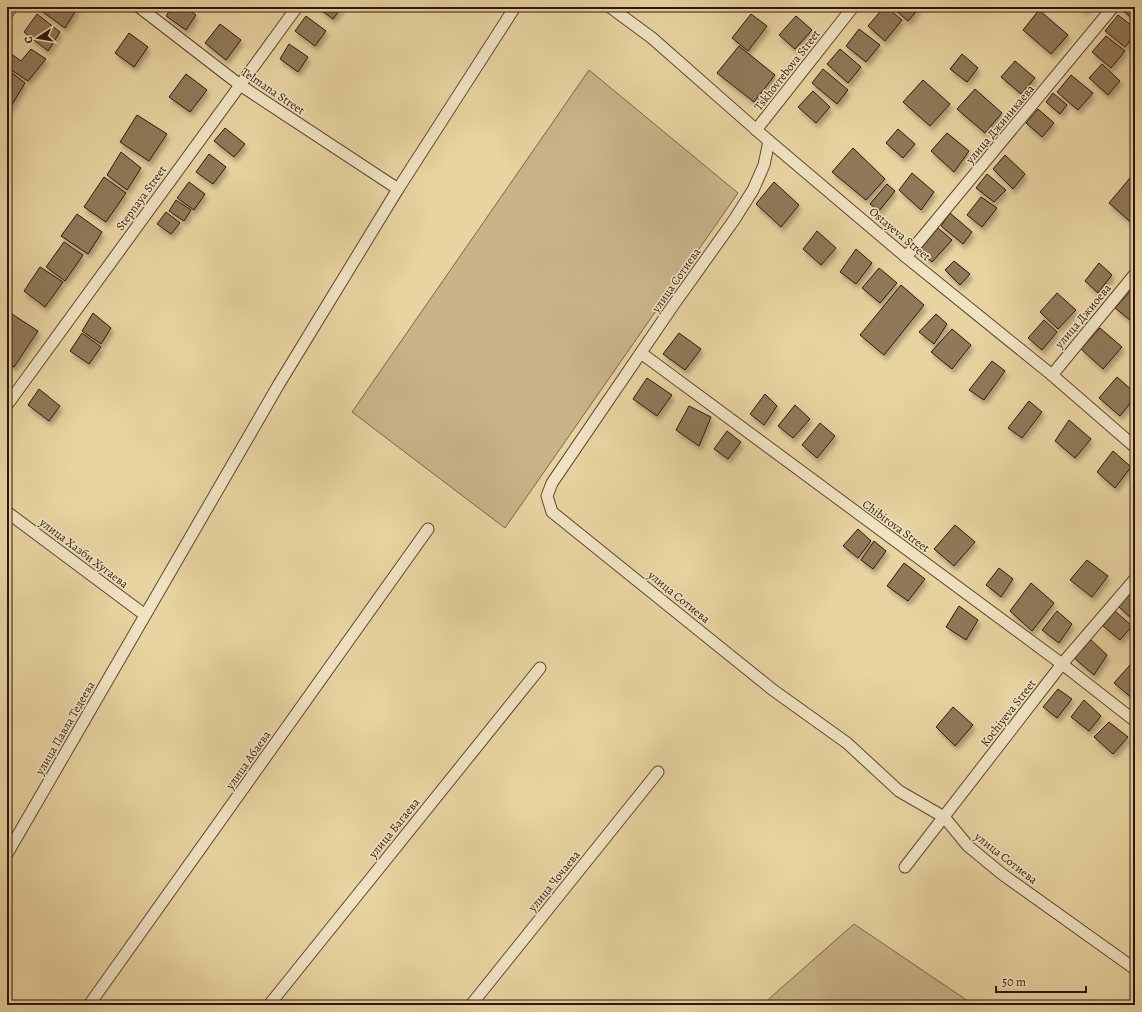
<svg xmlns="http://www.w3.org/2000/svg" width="1142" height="1012" viewBox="0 0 1142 1012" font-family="Alegreya,serif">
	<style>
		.green { fill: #c9b488; stroke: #7c654a }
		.building { fill: #907959; stroke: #30160b; filter: url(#shadow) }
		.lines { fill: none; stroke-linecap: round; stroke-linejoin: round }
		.street-casing { stroke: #5e4630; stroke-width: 13 }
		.street { stroke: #f0e3c2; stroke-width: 11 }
		.labels { text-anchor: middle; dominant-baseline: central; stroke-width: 3; stroke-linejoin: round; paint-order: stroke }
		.street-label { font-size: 12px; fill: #30160b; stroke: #f0e3c2 }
	</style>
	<defs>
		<filter id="shadow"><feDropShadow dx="2.5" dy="4.5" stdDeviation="2" flood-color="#0004"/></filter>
	</defs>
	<rect width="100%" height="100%" fill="#e8d4a1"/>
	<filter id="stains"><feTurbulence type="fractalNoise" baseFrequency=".005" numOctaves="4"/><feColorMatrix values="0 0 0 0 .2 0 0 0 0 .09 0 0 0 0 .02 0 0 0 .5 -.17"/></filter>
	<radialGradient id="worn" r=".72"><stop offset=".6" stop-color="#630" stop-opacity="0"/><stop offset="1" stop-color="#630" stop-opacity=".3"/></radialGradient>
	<!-- green -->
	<g class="green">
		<polygon points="589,70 738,193 505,528 352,412"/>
		<polygon points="854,924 974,1005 762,1005"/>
	</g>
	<!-- building -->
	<g class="building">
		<polygon points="36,7 78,7 65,28"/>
		<polygon points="172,7 185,7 196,15 186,30 166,16"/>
		<polygon points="317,7 342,7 333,19"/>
		<polygon points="884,7 886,7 902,20 885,41 868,26"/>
		<polygon points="892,7 920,7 908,21"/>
		<polygon points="1080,7 1088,7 1085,11"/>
		<polygon points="1122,7 1135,7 1135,21 1121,9"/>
		<polygon points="1039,10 1068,35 1051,54 1023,30"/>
		<polygon points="37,14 60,32 48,51 24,32"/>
		<polygon points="751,14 767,26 748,51 732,38"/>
		<polygon points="1118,15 1135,28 1135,35 1125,47 1105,31"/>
		<polygon points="306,16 326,31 315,46 295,31"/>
		<polygon points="796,16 812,30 795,49 779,35"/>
		<polygon points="220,24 241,40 226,60 205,43"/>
		<polygon points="859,29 880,45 866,62 846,46"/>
		<polygon points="129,33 148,47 134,67 115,53"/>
		<polygon points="1106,36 1125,51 1111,68 1092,52"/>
		<polygon points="289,44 308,57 298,72 280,59"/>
		<polygon points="739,46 775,75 754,102 717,73"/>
		<polygon points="31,49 46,59 28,81 7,67 7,51 21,61"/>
		<polygon points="840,49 861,67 848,83 827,64"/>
		<polygon points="962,54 978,68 967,82 950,69"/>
		<polygon points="1015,61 1035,78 1021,94 1001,77"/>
		<polygon points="1102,64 1120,81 1108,95 1089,78"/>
		<polygon points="7,69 25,83 7,113"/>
		<polygon points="823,69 848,90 837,104 812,83"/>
		<polygon points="186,74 207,90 190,112 169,97"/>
		<polygon points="1071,75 1093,93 1078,110 1057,92"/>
		<polygon points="923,80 950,104 930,126 903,102"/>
		<polygon points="975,89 1002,113 985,133 957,109"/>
		<polygon points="813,91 830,107 816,123 798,107"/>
		<polygon points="1053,93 1067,105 1060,114 1046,102"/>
		<polygon points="1038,109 1054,123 1042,137 1026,123"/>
		<polygon points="137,115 167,134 149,161 120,142"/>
		<polygon points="225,128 245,144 234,157 214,141"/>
		<polygon points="898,129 915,144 903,158 886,143"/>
		<polygon points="947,133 969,151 954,172 931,151"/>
		<polygon points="853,148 885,179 866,200 832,172"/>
		<polygon points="121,152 141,168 127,190 107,175"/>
		<polygon points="209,154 226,167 213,184 196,172"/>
		<polygon points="1005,155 1025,174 1013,189 993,169"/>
		<polygon points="1135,172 1135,226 1109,203"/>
		<polygon points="912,173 934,192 921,210 899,190"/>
		<polygon points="987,174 1006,190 994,202 976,188"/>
		<polygon points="104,177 126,193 106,222 84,207"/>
		<polygon points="189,182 205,194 194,210 177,198"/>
		<polygon points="774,182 799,205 781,227 756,204"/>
		<polygon points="887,184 895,191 879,211 870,204"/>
		<polygon points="981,197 997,208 982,227 967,215"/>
		<polygon points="176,200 191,210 184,221 169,211"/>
		<polygon points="166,212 180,223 171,234 157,224"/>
		<polygon points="950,213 972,232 963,244 941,226"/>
		<polygon points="77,214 102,232 88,254 61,236"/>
		<polygon points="938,228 952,240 932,262 919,251"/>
		<polygon points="817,231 836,248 821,265 803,249"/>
		<polygon points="64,242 83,255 65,281 46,267"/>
		<polygon points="856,249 872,263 856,284 840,272"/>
		<polygon points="954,261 970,274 960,285 945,270"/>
		<polygon points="1099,263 1112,275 1098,293 1085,281"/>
		<polygon points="40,267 63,282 45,307 24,291"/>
		<polygon points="879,268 897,283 880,303 862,288"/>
		<polygon points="901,285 924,305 884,355 860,335"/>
		<polygon points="1132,289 1135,292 1135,324 1115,308"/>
		<polygon points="1057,293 1076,310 1058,329 1040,312"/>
		<polygon points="93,313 111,328 101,344 82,331"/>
		<polygon points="12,314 38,331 14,367 7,363 7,322"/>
		<polygon points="936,314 947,324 934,344 919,332"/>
		<polygon points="1044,320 1057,332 1042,350 1028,338"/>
		<polygon points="1100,328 1122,347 1103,369 1081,349"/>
		<polygon points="952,329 971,345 952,369 931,352"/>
		<polygon points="82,333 101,347 89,364 70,351"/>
		<polygon points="679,333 701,349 685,370 663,354"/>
		<polygon points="992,361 1005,371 984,400 969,390"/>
		<polygon points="1117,377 1135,393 1135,397 1120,416 1099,398"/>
		<polygon points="647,378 672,395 657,416 633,399"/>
		<polygon points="39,389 60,406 49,421 28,405"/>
		<polygon points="765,394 777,406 764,425 750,414"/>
		<polygon points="1029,401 1042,412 1022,438 1008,428"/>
		<polygon points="795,405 810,419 793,438 778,426"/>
		<polygon points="689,406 711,417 699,446 676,430"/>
		<polygon points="1069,420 1091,439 1075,458 1055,441"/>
		<polygon points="820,423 835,436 817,458 802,445"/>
		<polygon points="727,431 741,442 728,459 714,449"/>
		<polygon points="1113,451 1131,467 1115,488 1097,472"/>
		<polygon points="955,525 975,542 954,566 934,549"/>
		<polygon points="858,529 871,541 858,558 843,546"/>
		<polygon points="874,541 886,551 873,569 861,560"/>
		<polygon points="1087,560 1108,576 1092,597 1070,580"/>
		<polygon points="904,563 925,579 908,601 887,586"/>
		<polygon points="999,568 1013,579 1001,597 986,585"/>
		<polygon points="1031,583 1054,603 1032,631 1010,611"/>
		<polygon points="1130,592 1135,596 1134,621 1118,606"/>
		<polygon points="959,606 978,620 966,640 946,627"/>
		<polygon points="1057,611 1072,624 1059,643 1042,630"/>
		<polygon points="1115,611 1132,626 1120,640 1103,626"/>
		<polygon points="1091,640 1107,655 1094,675 1074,658"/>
		<polygon points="1130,665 1135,668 1135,696 1133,699 1114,683"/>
		<polygon points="1058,689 1072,699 1057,718 1043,707"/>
		<polygon points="1084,700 1101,716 1089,731 1071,717"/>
		<polygon points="953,707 973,725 955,746 936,727"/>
		<polygon points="1109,722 1128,737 1113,754 1094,737"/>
		<polygon points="1135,997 1135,1005 1129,1005"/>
	</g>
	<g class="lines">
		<!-- street casing -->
		<g class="street-casing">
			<g id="street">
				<polyline points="139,7 240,85 398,189"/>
				<polyline points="610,7 652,38 769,141 906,257 1052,375 1135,447"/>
				<polyline points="7,13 12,7"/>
				<polyline points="756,130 853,7"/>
				<polyline points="769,141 764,165 753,190 734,220 672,307 552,483 547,496 552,512 773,690 847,743 899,791 944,817 968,846 1002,874 1135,969"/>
				<polyline points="906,257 1113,7"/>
				<polyline points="641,353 1062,664 1135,721"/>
				<polyline points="1052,375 1135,274"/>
				<polyline points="7,405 297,7"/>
				<polyline points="7,512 145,615"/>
				<polyline points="7,854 279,384 398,189 515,7"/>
				<polyline points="905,867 1062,664 1135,579"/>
				<polyline points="89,1005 428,529"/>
				<polyline points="269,1005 540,668"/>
				<polyline points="471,1005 658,772"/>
			</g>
		</g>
		<!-- street -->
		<use href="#street" class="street"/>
	</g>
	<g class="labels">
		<!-- street labels -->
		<g class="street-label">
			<text transform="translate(787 70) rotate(-52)">Tskhovrebova Street</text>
			<text transform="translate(273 91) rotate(34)">Telmana Street</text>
			<text transform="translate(1000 124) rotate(-50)">улица Джиникаева</text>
			<text transform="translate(141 198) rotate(-54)">Stepnaya Street</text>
			<text transform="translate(900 234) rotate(40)">Ostayeva Street</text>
			<text transform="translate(676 280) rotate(-55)">улица Сотиева</text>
			<text transform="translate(1083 316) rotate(-50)">улица Джиоева</text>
			<text transform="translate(896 526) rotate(36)">Chibirova Street</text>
			<text transform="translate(84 553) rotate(37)">улица Хазби Хугаева</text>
			<text transform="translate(679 597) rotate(39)">улица Сотиева</text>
			<text transform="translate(1008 713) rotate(-52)">Kochiyeva Street</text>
			<text transform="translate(65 728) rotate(-60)">улица Павла Тедеева</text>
			<text transform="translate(248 760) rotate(-55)">улица Абаева</text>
			<text transform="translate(394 828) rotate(-51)">улица Багаева</text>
			<text transform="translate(1006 858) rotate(38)">улица Сотиева</text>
			<text transform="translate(554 881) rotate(-51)">улица Чочаева</text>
		</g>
	</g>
	<!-- margin -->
	<rect width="1142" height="1012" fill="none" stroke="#e8d4a1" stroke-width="24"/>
	<rect x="8" y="8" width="1126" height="996" fill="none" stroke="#30160b" stroke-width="2"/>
	<rect x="12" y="12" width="1118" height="988" fill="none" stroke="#30160b"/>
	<!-- north arrow -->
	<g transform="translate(38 38) rotate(258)" stroke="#f0e3c2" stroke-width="3" paint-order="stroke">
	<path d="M0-3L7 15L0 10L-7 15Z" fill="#30160b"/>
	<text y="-6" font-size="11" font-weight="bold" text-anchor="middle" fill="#30160b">С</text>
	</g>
	<!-- scale -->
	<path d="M996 986v6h90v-6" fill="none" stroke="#30160b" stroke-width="2"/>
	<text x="1002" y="986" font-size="12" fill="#30160b" stroke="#f0e3c2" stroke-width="3" paint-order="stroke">50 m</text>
	<rect width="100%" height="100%" filter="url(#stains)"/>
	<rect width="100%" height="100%" fill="url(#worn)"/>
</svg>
